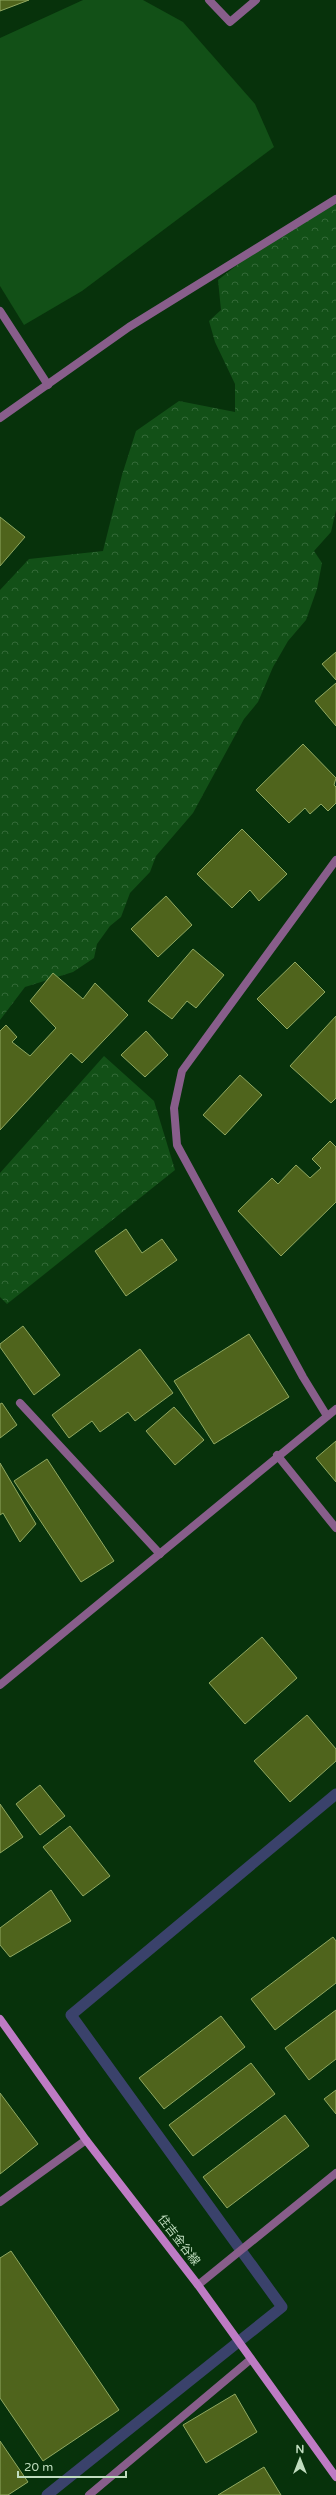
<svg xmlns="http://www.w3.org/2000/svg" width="336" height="2495" viewBox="0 0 336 2495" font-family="'Varela Round','Noto Sans JP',sans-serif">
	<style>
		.forest { fill: url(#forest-crowns) }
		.park { fill: #125017 }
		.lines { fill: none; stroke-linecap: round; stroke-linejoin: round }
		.stream { stroke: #3a426b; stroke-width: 11 }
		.building { fill: #4f641c; stroke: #90a861 }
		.service { stroke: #885e8b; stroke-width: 8 }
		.minor { stroke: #885e8b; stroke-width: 8 }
		.tertiary { stroke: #885e8b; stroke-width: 8 }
		.secondary { stroke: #be7bc4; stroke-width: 8 }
		.labels { text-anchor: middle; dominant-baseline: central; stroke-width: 3.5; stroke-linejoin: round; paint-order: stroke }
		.street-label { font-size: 12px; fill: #c0ddbf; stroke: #07320b }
	</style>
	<defs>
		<pattern id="forest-crowns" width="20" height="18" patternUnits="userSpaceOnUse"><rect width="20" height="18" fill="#125017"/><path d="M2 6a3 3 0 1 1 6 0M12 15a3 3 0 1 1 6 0" fill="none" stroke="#336937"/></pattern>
	</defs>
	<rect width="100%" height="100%" fill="#07320b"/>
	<!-- forest -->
	<g class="forest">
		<polygon points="336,201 336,510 331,532 314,551 322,563 317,589 306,620 288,641 273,667 258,702 244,719 193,813 156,856 150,872 130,893 121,917 110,926 97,944 94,958 73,972 25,987 0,1020 0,590 29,559 103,551 122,475 136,431 179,401 235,412 235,384 215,342 209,321 221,310 218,280 260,247"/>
		<polygon points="104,1056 154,1101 175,1170 7,1304 0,1297 0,1173"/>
	</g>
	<!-- park -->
	<polygon class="park" points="83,0 143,0 183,22 255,104 274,147 82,291 24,325 0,286 0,38"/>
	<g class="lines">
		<!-- stream -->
		<polyline class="stream" points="47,2495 282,2307 71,2015 336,1794"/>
	</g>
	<!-- building -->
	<g class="building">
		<polygon points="0,0 29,0 0,11"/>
		<polygon points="0,517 25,537 0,566"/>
		<polygon points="336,652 336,680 322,664"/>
		<polygon points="336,683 336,726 315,701"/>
		<polygon points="303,744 336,778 334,785 336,787 336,803 328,811 321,804 310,814 305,808 289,823 256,790"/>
		<polygon points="242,829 287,874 259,901 250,890 232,908 197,874"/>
		<polygon points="166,896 192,925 158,957 131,929"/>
		<polygon points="193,949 224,975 196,1008 187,1001 172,1019 148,1001"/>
		<polygon points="295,962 325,992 287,1029 257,999"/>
		<polygon points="53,973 83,999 95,983 128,1015 82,1063 71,1053 0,1130 0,1031 6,1025 17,1037 12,1042 30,1056 56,1028 30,1001"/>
		<polygon points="336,1016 336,1098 331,1103 290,1066"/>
		<polygon points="146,1031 168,1055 145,1077 121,1055"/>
		<polygon points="240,1075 262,1095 225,1135 203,1115"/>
		<polygon points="330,1141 336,1147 336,1202 281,1256 238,1211 272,1178 278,1184 296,1165 310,1178 321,1168 312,1159"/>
		<polygon points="126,1229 142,1253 162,1239 177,1260 126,1296 95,1251"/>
		<polygon points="23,1326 60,1375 34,1395 0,1347 0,1344"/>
		<polygon points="249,1334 289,1397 214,1444 174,1381"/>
		<polygon points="140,1349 173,1393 135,1421 128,1412 100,1432 92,1421 69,1438 52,1415"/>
		<polygon points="2,1403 17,1425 0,1438 0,1404"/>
		<polygon points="174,1407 204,1440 175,1465 146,1431"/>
		<polygon points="336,1441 336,1482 316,1458"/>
		<polygon points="47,1459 114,1561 81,1582 14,1481"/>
		<polygon points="0,1463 36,1524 20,1542 3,1513 0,1515"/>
		<polygon points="262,1637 297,1678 245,1724 209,1683"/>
		<polygon points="307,1715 336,1749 336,1761 290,1802 254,1761"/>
		<polygon points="40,1785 65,1816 40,1835 16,1804"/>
		<polygon points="0,1804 23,1837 0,1853"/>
		<polygon points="70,1826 110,1876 83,1896 43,1847"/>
		<polygon points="51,1890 71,1921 10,1957 0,1945 0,1928"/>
		<polygon points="333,1937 336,1941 336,1983 275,2030 251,1999"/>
		<polygon points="336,2010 336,2059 309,2080 285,2048"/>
		<polygon points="221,2016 245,2047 164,2109 139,2078"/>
		<polygon points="251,2063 275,2094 193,2156 169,2125"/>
		<polygon points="336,2090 336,2114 324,2099"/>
		<polygon points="0,2093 38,2144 0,2174"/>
		<polygon points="285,2115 309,2146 227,2208 203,2177"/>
		<polygon points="11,2251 119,2410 43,2461 0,2398 0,2258"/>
		<polygon points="235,2394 257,2432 206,2463 183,2425"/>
		<polygon points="0,2441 28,2482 8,2495 0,2495"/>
		<polygon points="264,2467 281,2495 218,2495"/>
	</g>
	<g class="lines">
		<!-- service -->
		<g class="service">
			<polyline points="209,0 230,22 256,0"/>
			<polyline points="89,2495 251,2359"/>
		</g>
		<!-- minor -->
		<g class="minor">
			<polyline points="0,311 48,385"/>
			<polyline points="20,1403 160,1554"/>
			<polyline points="327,1416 303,1377 177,1145 174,1108 182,1071 336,860"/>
			<polyline points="277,1455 336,1528"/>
			<polyline points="0,2202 86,2140"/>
			<polyline points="198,2285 336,2173"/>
		</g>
		<!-- tertiary -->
		<g class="tertiary">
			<polyline points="0,418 129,327 336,199"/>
			<polyline points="0,1685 336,1409"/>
		</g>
		<!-- secondary -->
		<polyline class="secondary" points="0,2019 86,2140 198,2285 336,2477"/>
	</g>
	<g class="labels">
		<!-- street labels -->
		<g class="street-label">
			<text transform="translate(179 2240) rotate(52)">住吉金谷線</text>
		</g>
	</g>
	<!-- north arrow -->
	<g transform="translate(300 2459)" stroke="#07320b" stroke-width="3" paint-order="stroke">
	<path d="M0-3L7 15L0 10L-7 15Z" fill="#c0ddbf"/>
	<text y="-6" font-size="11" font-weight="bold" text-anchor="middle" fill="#c0ddbf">N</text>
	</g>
	<!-- scale -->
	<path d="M18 2471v6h108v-6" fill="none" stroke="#c0ddbf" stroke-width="2"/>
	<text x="24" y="2471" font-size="12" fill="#c0ddbf" stroke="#07320b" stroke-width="3" paint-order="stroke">20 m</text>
</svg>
